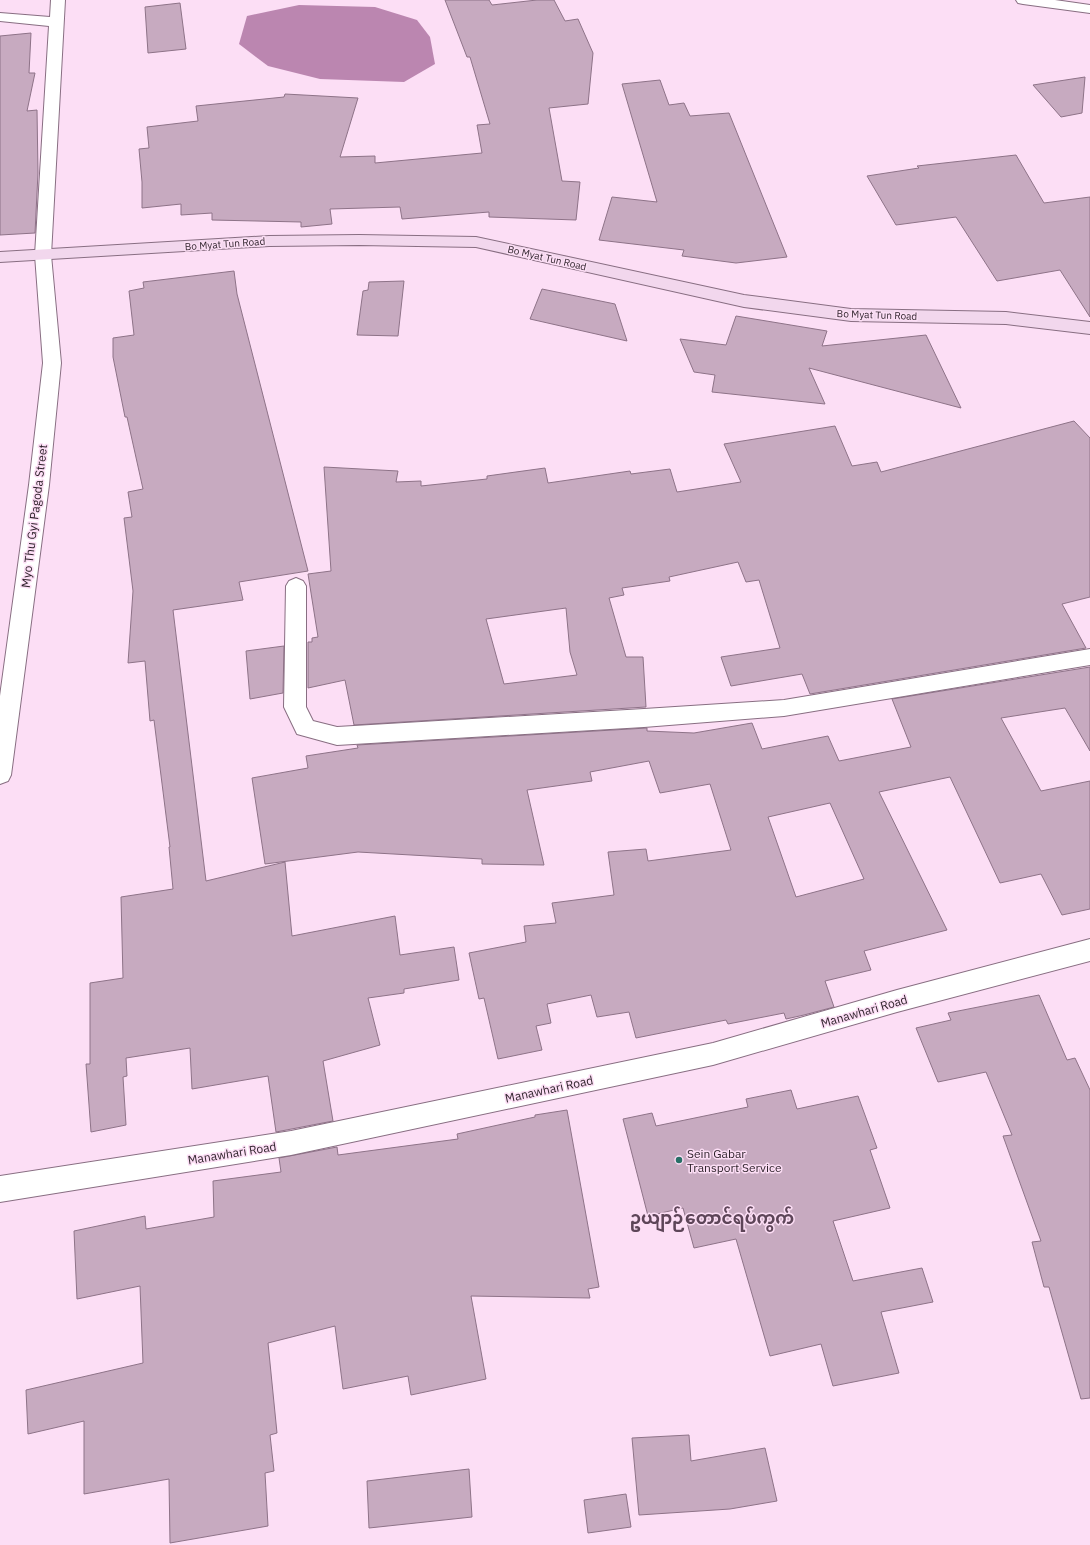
<svg xmlns="http://www.w3.org/2000/svg" width="1090" height="1545" viewBox="0 0 1090 1545" font-family="'IBM Plex Sans','Noto Sans Myanmar',sans-serif">
	<style>
		.water { fill: #bb86b0 }
		.building { fill: #c7aac0; stroke: #8e7388; fill-rule: evenodd }
		.lines { fill: none; stroke-linecap: round; stroke-linejoin: round }
		.minor-casing { stroke: #886e82; stroke-width: 2 }
		.secondary-casing { stroke: #886e82; stroke-width: 2 }
		.minor { fill: #fff; fill-rule: evenodd }
		.secondary { fill: #f2d7ed; fill-rule: evenodd }
		.poi-dot { fill: #287067; stroke: #fcdef5; stroke-width: 1.5 }
		.labels { text-anchor: middle; dominant-baseline: central; stroke-width: 3; stroke-linejoin: round; paint-order: stroke }
		.far-street-label { font-size: 10px; fill: #2a1f27; stroke: #fcdef5 }
		.street-label { font-size: 12px; fill: #2a1f27; stroke: #fcdef5 }
		.poi-label { font-size: 12px; fill: #2a1f27; stroke: #fcdef5; text-anchor: start }
		.near-quarter-label { font-size: 17px; font-weight: bold; fill: #5d4558; stroke: #fcdef5 }
	</style>
	<rect width="100%" height="100%" fill="#fcdef5"/>
	<!-- water -->
	<polygon class="water" points="299,5 375,7 417,20 430,37 435,64 404,82 320,79 268,66 239,44 247,16"/>
	<!-- building -->
	<g class="building">
		<polygon points="445,0 489,0 492,5 537,0 554,0 565,21 578,19 593,53 588,104 549,108 562,181 580,182 576,220 489,217 489,212 402,219 400,207 330,209 332,224 301,227 301,222 212,220 212,213 181,215 181,204 142,208 142,182 139,149 149,148 147,127 198,121 196,106 284,97 285,94 358,98 340,157 375,156 375,163 482,153 477,125 490,124 470,57 467,57"/>
		<polygon points="180,3 186,49 148,53 145,7"/>
		<polygon points="31,33 29,73 35,73 27,111 37,110 38,173 35,233 0,235 0,36"/>
		<polygon points="1085,77 1082,113 1061,117 1033,85"/>
		<polygon points="660,80 669,105 684,103 690,116 729,113 787,257 736,263 682,256 684,250 599,240 612,197 657,202 622,84"/>
		<polygon points="1016,155 1044,203 1090,197 1090,317 1060,270 997,281 956,217 896,225 867,176 919,168 917,166"/>
		<polygon points="234,271 237,294 308,571 239,582 243,600 173,610 206,881 285,862 292,936 395,916 400,955 454,947 459,980 404,989 404,993 368,998 380,1045 323,1061 333,1121 276,1132 268,1076 192,1089 190,1048 126,1058 127,1076 123,1077 126,1125 91,1132 86,1064 90,1064 90,983 123,978 121,897 173,889 169,847 170,847 154,720 150,721 145,661 128,663 133,591 124,518 132,517 128,492 143,489 127,417 125,417 113,357 113,338 134,335 129,291 144,288 143,282"/>
		<polygon points="404,281 398,336 357,335 363,291 368,290 369,282"/>
		<polygon points="542,289 615,304 627,341 530,319"/>
		<polygon points="736,316 827,331 822,346 926,335 961,408 809,368 825,404 712,392 715,375 694,372 680,339 726,345"/>
		<path d="M1074 421 1090 438V597L1062 604 1086 648 810 694 802 674 731 686 721 657 780 648 759 580 746 582 738 562 669 577 670 581 622 588 624 595 609 598 626 657H643L646 707 354 725 345 680 308 688V642H312V638L318 637 308 574 331 571 324 467 398 471 396 482 421 481V486L487 479V476L545 468 548 483 630 471 631 474 670 469 677 492 741 482 724 444 835 426 852 466 877 462 881 472ZM566 608 570 652 577 675 504 684 486 619Z"/>
		<polygon points="284,646 283,693 250,699 246,651"/>
		<path d="M1090 667V751L1065 708 1001 718 1041 791 1090 781V909L1062 915 1041 874 1000 883 950 777 879 792 947 930 864 951 871 970 825 981 834 1007 804 1015 786 1019 784 1013 728 1024 726 1020 636 1038 629 1012 597 1017 591 995 547 1004 551 1023 536 1026 542 1050 498 1059 484 998 479 999 469 953 526 942 524 926 556 923 552 903 614 895 608 852 646 849 648 861 731 850 710 784 660 793 649 761 590 772 592 781 527 790 544 865 482 864V859L358 852 265 864 252 778 308 768 306 756 358 748 357 745 647 728V731L694 733 752 723 762 749 828 736 839 761 911 747 892 699ZM830 803 864 879 796 897 768 817Z"/>
		<polygon points="1039,995 1067,1060 1075,1058 1090,1090 1090,1398 1081,1399 1049,1287 1044,1287 1032,1242 1041,1241 1003,1136 1012,1135 986,1072 938,1082 916,1028 951,1020 948,1013"/>
		<polygon points="791,1090 797,1109 858,1096 877,1148 870,1150 890,1208 833,1221 853,1281 922,1268 933,1302 881,1312 899,1373 833,1386 821,1344 770,1356 736,1239 694,1248 683,1208 648,1216 623,1119 652,1113 656,1126 748,1107 746,1099"/>
		<polygon points="567,1110 599,1287 588,1289 590,1298 471,1296 486,1379 411,1395 408,1376 343,1389 335,1326 268,1343 277,1433 270,1435 274,1471 265,1473 268,1526 170,1543 169,1479 84,1494 84,1421 28,1434 26,1390 143,1363 140,1286 77,1299 74,1231 145,1216 146,1229 214,1217 213,1181 281,1172 279,1158 337,1147 338,1155 458,1139 457,1134 535,1117 535,1115"/>
		<polygon points="689,1435 691,1461 765,1448 777,1501 730,1509 639,1515 632,1438"/>
		<polygon points="469,1469 472,1517 369,1528 367,1481"/>
		<polygon points="626,1494 631,1527 588,1533 584,1500"/>
	</g>
	<g class="lines">
		<!-- minor casing -->
		<g class="minor-casing">
			<g id="minor">
				<polygon points="51,0 65,0 51,255 61,363 49,485 11,775 8,781 0,784 0,696 29,485 43,363 35,255 49,26 0,21 0,13 50,17"/>
				<polygon points="1016,0 1055,0 1090,5 1090,13 1023,4 1018,3"/>
				<polygon points="296,578 303,581 306,586 306,707 313,721 337,727 644,709 784,700 1090,649 1090,665 784,716 644,727 337,745 297,734 284,707 286,586 289,581"/>
				<polygon points="1090,939 1090,961 897,1012 713,1065 291,1155 0,1202 0,1176 291,1131 713,1043 897,990"/>
			</g>
		</g>
		<!-- secondary casing -->
		<g class="secondary-casing">
			<polygon id="secondary" points="359,235 476,237 744,295 851,309 1006,312 1090,322 1090,334 1006,324 851,321 744,307 476,247 359,245 269,246 0,262 0,252 269,236"/>
		</g>
		<!-- minor -->
		<use href="#minor" class="minor"/>
		<!-- secondary -->
		<use href="#secondary" class="secondary"/>
	</g>
	<!-- markers -->
	<circle class="poi-dot" cx="679" cy="1160" r="4"/>
	<g class="labels">
		<!-- far-street labels -->
		<g class="far-street-label">
			<text transform="translate(225 244) rotate(-4)">Bo Myat Tun Road</text>
			<text transform="translate(547 258) rotate(13)">Bo Myat Tun Road</text>
			<text transform="translate(877 315) rotate(2)">Bo Myat Tun Road</text>
		</g>
		<!-- street labels -->
		<g class="street-label">
			<text transform="translate(34 516) rotate(-83)">Myo Thu Gyi Pagoda Street</text>
			<text transform="translate(864 1011) rotate(-16)">Manawhari Road</text>
			<text transform="translate(549 1089) rotate(-12)">Manawhari Road</text>
			<text transform="translate(232 1153) rotate(-9)">Manawhari Road</text>
		</g>
		<!-- poi labels -->
		<g class="poi-label">
			<text x="687" y="1153">Sein Gabar<tspan x="687" dy="14">Transport Service</tspan></text>
		</g>
		<!-- near-quarter labels -->
		<g class="near-quarter-label">
			<text x="712" y="1218">ဥယျာဉ်တောင်ရပ်ကွက်</text>
		</g>
	</g>
</svg>
